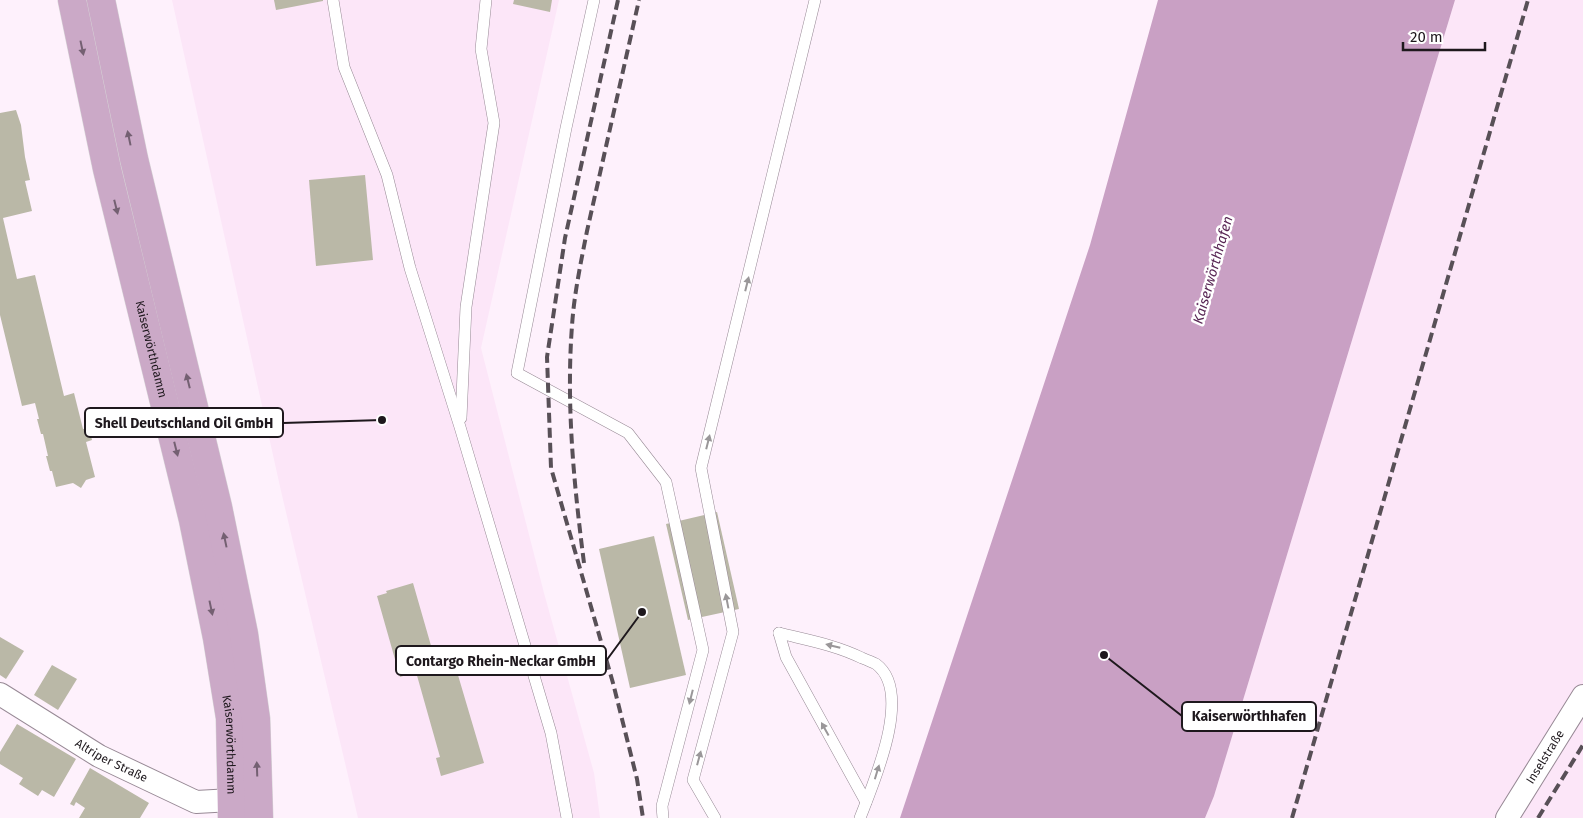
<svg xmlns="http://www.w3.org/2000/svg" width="1583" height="818" viewBox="0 0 1583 818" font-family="'Fira Sans',sans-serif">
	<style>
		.built { fill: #fce6f8 }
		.water { fill: #c9a0c4 }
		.building { fill: #bab8a7 }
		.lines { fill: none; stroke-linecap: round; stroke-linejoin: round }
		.lane-casing { stroke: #978995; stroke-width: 12 }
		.street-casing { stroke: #978995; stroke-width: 24 }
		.primary-casing { stroke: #d6d5d6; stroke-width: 29 }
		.lane { stroke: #fff; stroke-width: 11 }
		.street { stroke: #fff; stroke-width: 22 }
		.primary { stroke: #cba9c7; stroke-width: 28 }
		.rail { stroke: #585057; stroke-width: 4; stroke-dasharray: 10 5; stroke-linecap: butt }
		.oneway { fill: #746072 }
		.oneway2 { fill: #9a9799 }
		.labels { text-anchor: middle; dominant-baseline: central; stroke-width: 5; stroke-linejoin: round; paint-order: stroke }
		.street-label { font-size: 12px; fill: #1e181d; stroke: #fff }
		.water-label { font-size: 14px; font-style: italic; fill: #572553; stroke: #fff }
		.leader { fill: none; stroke: #1e181d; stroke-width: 2 }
		.callout-dot { fill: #1e181d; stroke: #fff; stroke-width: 2 }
		.callout { fill: #fff; stroke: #1e181d; stroke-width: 2 }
		.callout-label { font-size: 14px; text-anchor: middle; font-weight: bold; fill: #1e181d }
	</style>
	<rect width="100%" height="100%" fill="#fef1fc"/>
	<!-- built -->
	<g class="built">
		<polygon points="172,0 559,0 481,348 544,593 594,773 600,818 358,818 281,491"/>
		<polygon points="1455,0 1583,0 1583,818 1205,818 1214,796"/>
	</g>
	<!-- water -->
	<polygon class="water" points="1158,0 1455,0 1214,796 1205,818 900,818 1090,245"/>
	<!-- building -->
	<g class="building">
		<polygon points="274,0 323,0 323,1 276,10"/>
		<polygon points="514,0 552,0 550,12 513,4"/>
		<polygon points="16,110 21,125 25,157 30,180 25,181 32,211 3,218 17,279 35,275 64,396 74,393 83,429 89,428 92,440 86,442 95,477 86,480 81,488 73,483 56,487 52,471 50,471 46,456 48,456 43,434 41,434 37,419 39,419 35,403 22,406 0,315 0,113"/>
		<polygon points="365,175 373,260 316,266 309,180"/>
		<polygon points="717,512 739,609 688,620 666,524"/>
		<polygon points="654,536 686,675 630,688 599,549"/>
		<polygon points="413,583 438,670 455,665 484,763 441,776 436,758 440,757 416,672 400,677 377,596 387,593 386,591"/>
		<polygon points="0,637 24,651 6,679 0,675"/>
		<polygon points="52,665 77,679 58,710 34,695"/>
		<polygon points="17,724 76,759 54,797 42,790 38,796 19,784 23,778 0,764 0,752"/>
		<polygon points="90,768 149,803 140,818 79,818 85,808 76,802 74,806 70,804"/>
	</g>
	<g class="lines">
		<!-- lane casing -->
		<g class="lane-casing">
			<g id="lane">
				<polyline points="333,0 344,67 387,175 410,268 460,427 551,733 567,818"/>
				<polyline points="594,0 566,128 517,373 628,433 666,482 703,650 662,806 663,818"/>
				<polyline points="461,418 466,307 494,123 481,49 486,0"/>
				<path d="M779 633C807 640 836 645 862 658 867 660 872 662 876 664 914 692 873 784 860 818"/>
				<polyline points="779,633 786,657 866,802"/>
				<polyline points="715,818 693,780 733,632 701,468 815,0"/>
			</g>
		</g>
		<!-- street casing -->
		<g class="street-casing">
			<g id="street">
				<path id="s1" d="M0 694 99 756 196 802 232 800"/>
				<path id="s2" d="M1507 818 1583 696"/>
			</g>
		</g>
		<!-- primary casing -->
		<g class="primary-casing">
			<g id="primary">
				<path id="s3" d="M72 0 107 169 193 520 217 638 230 718 232 818"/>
				<polyline points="101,0 134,159 218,507 244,634 256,719 259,818"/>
			</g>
		</g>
		<!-- lane -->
		<use href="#lane" class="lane"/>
		<!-- street -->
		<use href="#street" class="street"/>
		<!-- primary -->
		<use href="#primary" class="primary"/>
		<!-- rail -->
		<g class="rail">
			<polyline points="618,0 565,238 547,357 551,468 613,683 637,779 643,818"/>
			<path d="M584 563C574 485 566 405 572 326 574 294 581 262 587 231L639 0"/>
			<polyline points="1292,818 1528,0"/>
			<polyline points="1538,818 1583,745"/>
		</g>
	</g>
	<!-- one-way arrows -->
	<defs><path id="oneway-solid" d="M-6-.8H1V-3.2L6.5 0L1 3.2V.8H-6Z" transform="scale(1.25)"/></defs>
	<g class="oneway">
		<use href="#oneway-solid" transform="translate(82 48) rotate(78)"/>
		<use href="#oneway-solid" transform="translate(129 138) rotate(-102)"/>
		<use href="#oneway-solid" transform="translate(116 207) rotate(76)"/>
		<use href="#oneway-solid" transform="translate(188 381) rotate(-104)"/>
		<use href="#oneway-solid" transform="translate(176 449) rotate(76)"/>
		<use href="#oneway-solid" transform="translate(225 540) rotate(-102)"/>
		<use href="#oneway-solid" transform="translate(211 608) rotate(78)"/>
		<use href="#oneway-solid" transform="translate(257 769) rotate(-92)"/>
	</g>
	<g class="oneway2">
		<use href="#oneway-solid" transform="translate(747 284) rotate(-76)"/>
		<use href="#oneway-solid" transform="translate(708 442) rotate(-76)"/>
		<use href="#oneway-solid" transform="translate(727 601) rotate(-101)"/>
		<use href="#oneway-solid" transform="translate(833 646) rotate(-166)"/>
		<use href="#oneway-solid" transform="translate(691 697) rotate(104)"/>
		<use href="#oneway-solid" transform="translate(825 729) rotate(-119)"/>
		<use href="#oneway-solid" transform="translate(699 758) rotate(-75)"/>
		<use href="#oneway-solid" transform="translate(877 772) rotate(-73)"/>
	</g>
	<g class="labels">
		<!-- street labels -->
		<g class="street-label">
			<text stroke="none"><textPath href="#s3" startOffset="358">Kaiserwörthdamm</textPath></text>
			<text stroke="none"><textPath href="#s3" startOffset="762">Kaiserwörthdamm</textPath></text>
			<text stroke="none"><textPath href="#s2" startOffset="72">Inselstraße</textPath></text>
			<text stroke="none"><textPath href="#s1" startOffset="130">Altriper Straße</textPath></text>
		</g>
		<!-- water labels -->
		<g class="water-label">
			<text transform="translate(1213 270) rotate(-74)">Kaiserwörthhafen</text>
		</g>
	</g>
	<!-- callouts -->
	<path class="leader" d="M382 420L283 423M642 612L606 661M1104 655L1182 716"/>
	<g class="callout-dot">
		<circle cx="382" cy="420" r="5"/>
		<circle cx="642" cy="612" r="5"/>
		<circle cx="1104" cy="655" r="5"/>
	</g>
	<g class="callout">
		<rect x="85" y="408" width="198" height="29" rx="5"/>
		<rect x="396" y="646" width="210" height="29" rx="5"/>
		<rect x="1182" y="702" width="134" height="29" rx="5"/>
	</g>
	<g class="callout-label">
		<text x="184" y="428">Shell Deutschland Oil GmbH</text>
		<text x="501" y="666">Contargo Rhein-Neckar GmbH</text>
		<text x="1249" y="721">Kaiserwörthhafen</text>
	</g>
	<!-- scale -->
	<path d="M1403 42v8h82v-8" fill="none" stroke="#1e181d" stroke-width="2.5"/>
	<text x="1410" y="42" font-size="15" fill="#1e181d" stroke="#ffffff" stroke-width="4" paint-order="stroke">20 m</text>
</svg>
